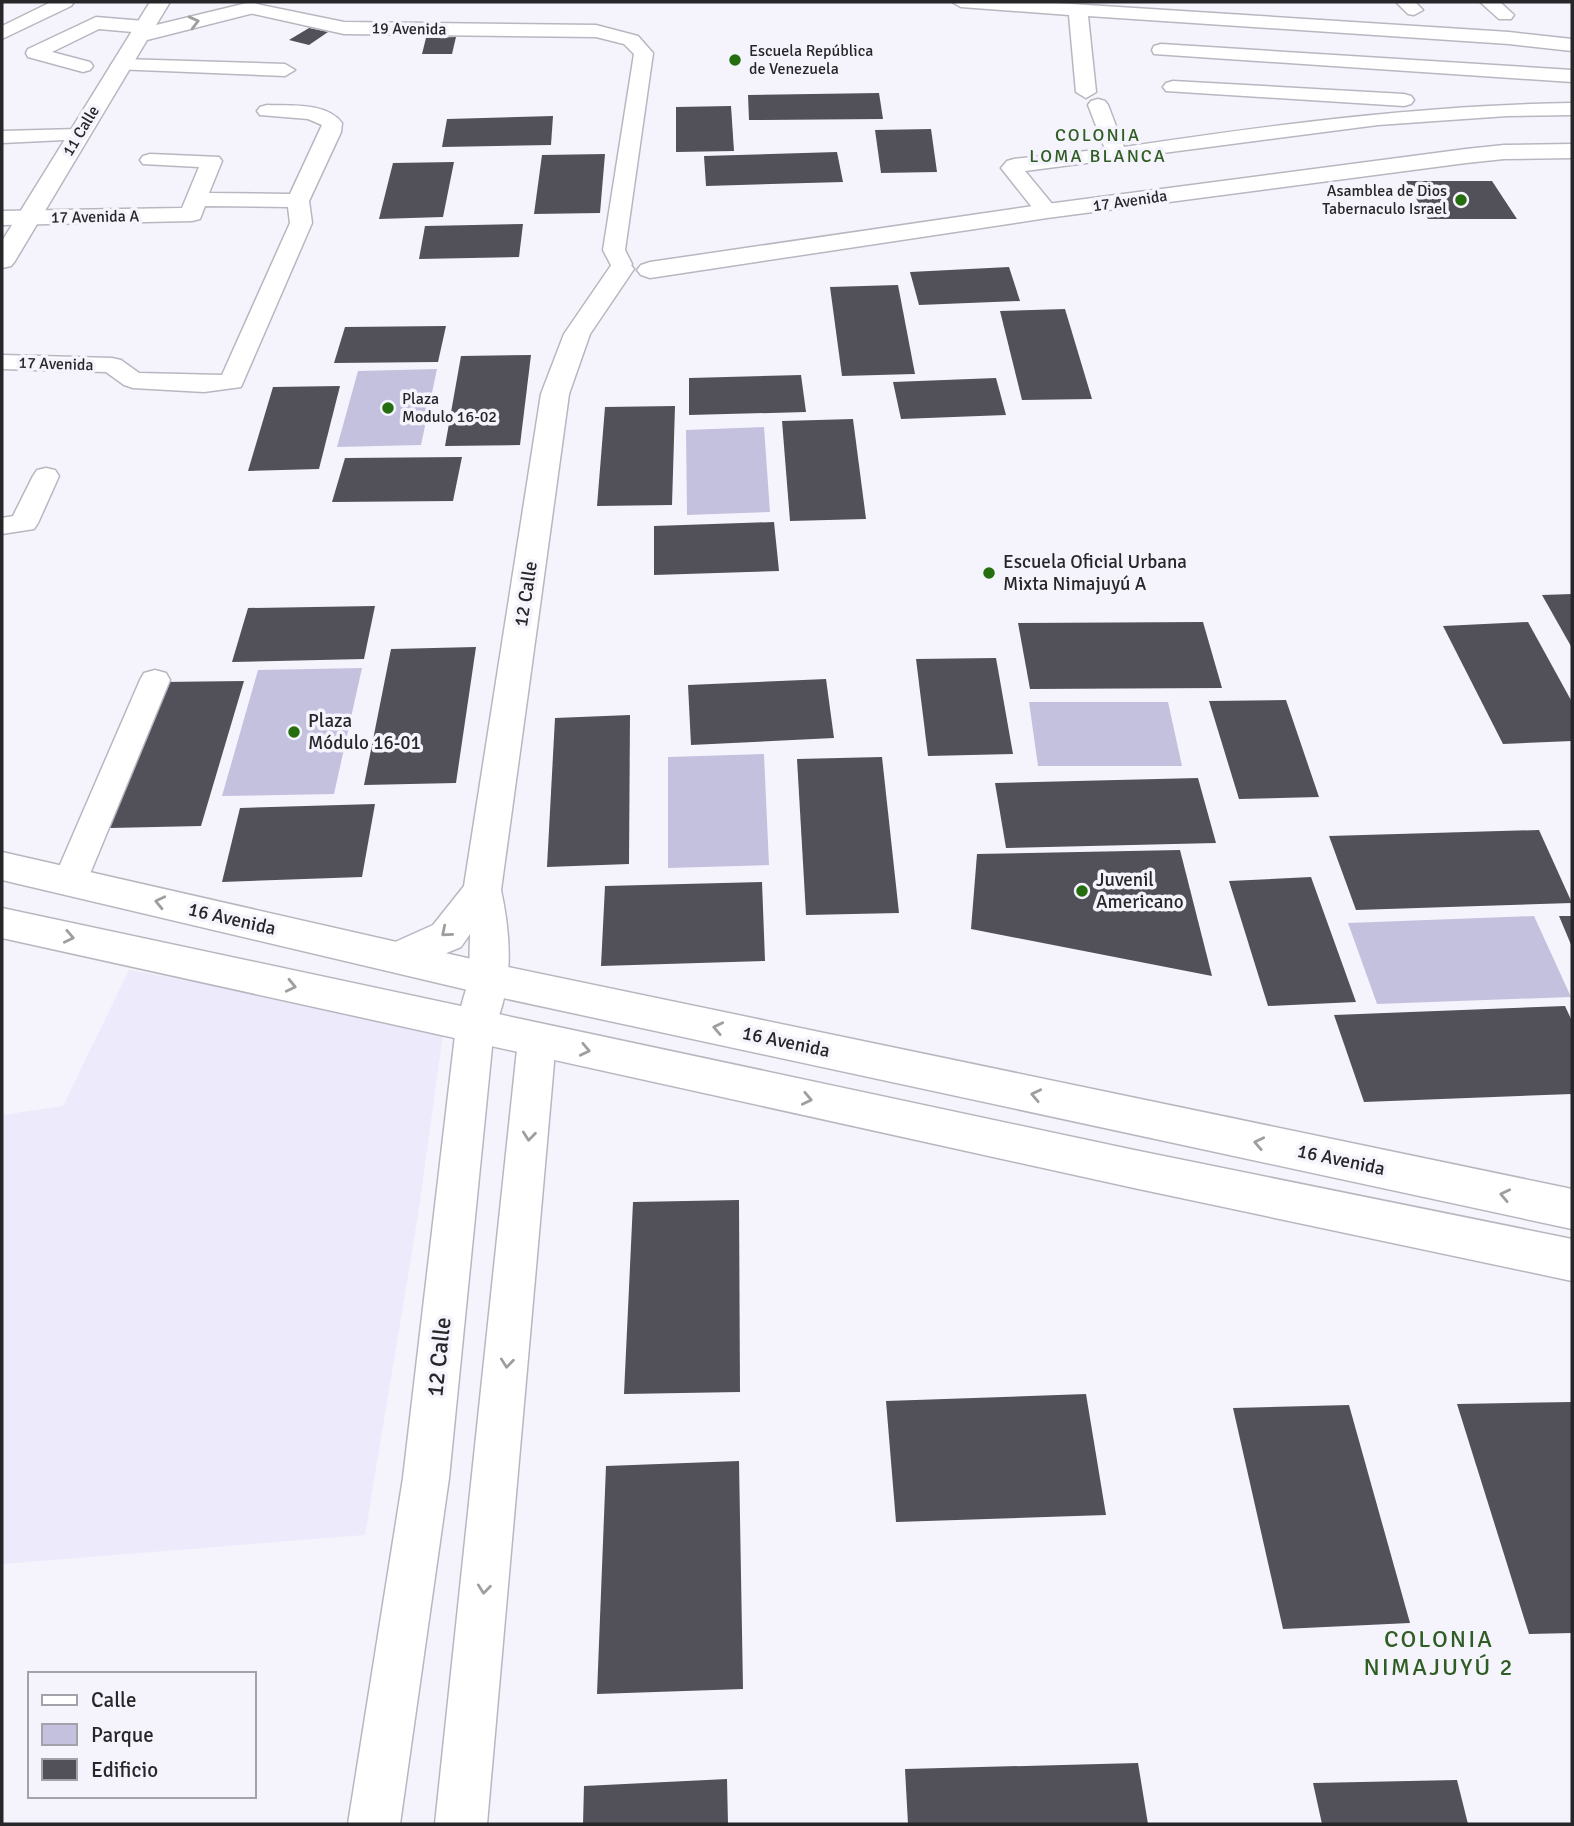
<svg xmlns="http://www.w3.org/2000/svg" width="1574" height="1826" viewBox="0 0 1574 1826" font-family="Signika,sans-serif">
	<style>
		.built { fill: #eceafb }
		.green { fill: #c4c1df }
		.building { fill: #525159 }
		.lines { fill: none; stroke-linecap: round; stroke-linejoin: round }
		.minor-casing { stroke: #b8b7c0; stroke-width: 3 }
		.tertiary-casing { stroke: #b8b7c0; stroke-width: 3 }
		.secondary-casing { stroke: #b8b7c0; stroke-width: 3 }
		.minor { fill: #fff; fill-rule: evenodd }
		.tertiary { fill: #fff; fill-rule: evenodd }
		.secondary { fill: #fff; fill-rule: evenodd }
		.oneway { stroke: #9e9e9f }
		.poi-dot { fill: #256e0f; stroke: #f5f4fd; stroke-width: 2.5 }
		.labels { text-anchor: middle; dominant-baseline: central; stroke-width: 7; stroke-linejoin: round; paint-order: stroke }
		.far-street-label { font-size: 16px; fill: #27272a; stroke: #f5f4fd }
		.far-poi-label { font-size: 16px; fill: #27272a; stroke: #f5f4fd; text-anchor: start }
		.far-neighbourhood-label { font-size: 18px; letter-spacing: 2px; fill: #2f5d24; stroke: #f5f4fd }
		.poi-label { font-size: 19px; fill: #27272a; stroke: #f5f4fd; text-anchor: start }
		.street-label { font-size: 19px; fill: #27272a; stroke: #f5f4fd }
		.near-street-label { font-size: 23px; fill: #27272a; stroke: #f5f4fd }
		.near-neighbourhood-label { font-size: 24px; letter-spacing: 2px; fill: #2f5d24; stroke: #f5f4fd }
	</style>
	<rect width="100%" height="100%" fill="#f5f4fd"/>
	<!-- built -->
	<polygon class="built" points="129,970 444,1027 418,1215 365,1535 2,1564 2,1115 63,1106"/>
	<!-- green -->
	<g class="green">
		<polygon points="437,369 421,445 337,447 358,371"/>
		<polygon points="764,427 770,512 687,515 686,430"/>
		<polygon points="362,668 334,794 222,796 258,670"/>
		<polygon points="1029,702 1168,702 1182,766 1038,766"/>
		<polygon points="764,754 769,865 668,868 668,757"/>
		<polygon points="1534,916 1571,997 1377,1004 1348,923"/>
	</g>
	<!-- building -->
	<g class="building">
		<polygon points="309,28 328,32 309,45 289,40"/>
		<polygon points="456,37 452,54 422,54 426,38"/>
		<polygon points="879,93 883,119 749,120 748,95"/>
		<polygon points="731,106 734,151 676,152 676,107"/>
		<polygon points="553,116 551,145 442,147 447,119"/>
		<polygon points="931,129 937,172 881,173 875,130"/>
		<polygon points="837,152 843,182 706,186 704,156"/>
		<polygon points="605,154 600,213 534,214 542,155"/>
		<polygon points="454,162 443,217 379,219 393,163"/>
		<polygon points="1406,181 1492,181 1517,219 1428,219"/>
		<polygon points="523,224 519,257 419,259 425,226"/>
		<polygon points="1009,267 1020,301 919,305 910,272"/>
		<polygon points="898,285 915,374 842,376 830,287"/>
		<polygon points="1065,309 1092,399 1022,400 1000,311"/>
		<polygon points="446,326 438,362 334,363 345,327"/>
		<polygon points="531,355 520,445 445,446 461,356"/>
		<polygon points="801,375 806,412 689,415 689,378"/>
		<polygon points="996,378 1006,415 901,419 893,382"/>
		<polygon points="340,386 319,469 248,471 273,387"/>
		<polygon points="675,406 672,505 597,506 605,407"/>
		<polygon points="853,419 866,519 790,521 782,421"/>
		<polygon points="462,457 453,501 332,502 345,458"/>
		<polygon points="774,522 779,571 654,575 654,526"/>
		<polygon points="1572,594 1572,648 1542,595"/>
		<polygon points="375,606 364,659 232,662 248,608"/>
		<polygon points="1203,622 1222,688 1030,689 1018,623"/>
		<polygon points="1528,622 1572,702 1572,741 1503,744 1443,626"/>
		<polygon points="476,647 456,783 364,785 391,649"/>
		<polygon points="996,658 1013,754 928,756 916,659"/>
		<polygon points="826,679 834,738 691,745 688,685"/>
		<polygon points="244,681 201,826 110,828 161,682"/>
		<polygon points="1286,700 1319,797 1239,799 1209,701"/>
		<polygon points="630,715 629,864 547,867 555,718"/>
		<polygon points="882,757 899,913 806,915 797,759"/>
		<polygon points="1198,778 1216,843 1006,848 995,783"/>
		<polygon points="375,804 362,877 222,882 240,808"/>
		<polygon points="1539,830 1572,903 1356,910 1329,836"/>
		<polygon points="1180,850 1212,976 971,929 977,854"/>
		<polygon points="1311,877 1356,1002 1268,1006 1229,881"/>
		<polygon points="762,882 765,961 601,966 605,886"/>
		<polygon points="1559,916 1572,916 1572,947"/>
		<polygon points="1565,1006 1572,1021 1572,1094 1364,1102 1334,1015"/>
		<polygon points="739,1200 740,1392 624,1394 633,1202"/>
		<polygon points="1086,1394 1106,1515 896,1522 886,1401"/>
		<polygon points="1572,1402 1572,1633 1529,1634 1457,1404"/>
		<polygon points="1349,1405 1410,1623 1283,1629 1233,1408"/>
		<polygon points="739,1461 743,1689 597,1694 606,1466"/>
		<polygon points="1138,1763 1148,1824 908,1824 905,1769"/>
		<polygon points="727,1779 728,1824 583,1824 584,1786"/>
		<polygon points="1457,1780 1468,1824 1322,1824 1313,1783"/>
	</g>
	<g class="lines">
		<!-- minor casing -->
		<g class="minor-casing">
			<g id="minor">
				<polygon points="51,2 74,2 71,6 2,39 2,26"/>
				<polygon points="952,2 1040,2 1509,32 1572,39 1572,51 1509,44 1088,16 1096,92 1086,98 1076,92 1069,15 961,7"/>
				<polygon points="1396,2 1415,2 1423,10 1414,15 1408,14"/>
				<polygon points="1480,2 1500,2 1514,15 1511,19 1499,19"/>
				<polygon points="251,3 344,22 596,25 638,36 653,53 625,250 632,264 629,269 613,269 603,250 634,54 624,44 596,37 344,34 245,12 242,8"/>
				<polygon points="96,17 144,21 153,27 144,33 99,29 52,52 90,62 93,66 90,70 83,72 28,57 26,53 28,49"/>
				<polygon points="1161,44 1572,70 1572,82 1154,54 1152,50 1154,46"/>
				<polygon points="121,59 285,64 295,70 285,76 114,69 111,65 114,61"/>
				<polygon points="1173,81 1404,94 1411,96 1414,100 1411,104 1404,106 1166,91 1163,87 1166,83"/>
				<path d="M1098 99 1105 101 1108 105 1124 147C1273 125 1421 105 1572 103V115L1507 116 1378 125 1025 171 1058 211 1055 216H1039L1001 168 1007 161 1014 159 1105 149 1088 105 1091 101Z"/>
				<path d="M267 105C290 106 327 102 342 123L341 132 309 201 312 223 241 387 204 392 133 388 124 385 106 372 2 369V355L112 358 121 360 139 373 222 375 290 223 288 207 205 206 200 219 192 221 2 225V211L182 208 199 167 143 164 140 160 143 156 150 154 219 157 222 161 209 193 290 194 322 125 308 119 260 115 257 111 260 107Z"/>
				<polygon points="78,129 85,131 88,135 85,139 2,143 2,131"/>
				<polygon points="46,468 55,470 59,476 38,523 34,529 2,534 2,518 13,516 33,476 37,470"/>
				<polygon points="155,670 166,673 170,680 87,881 82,890 70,894 58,890 53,881 140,680 144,673"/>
				<polygon points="475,1012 488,1016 494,1027 449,1478 400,1824 348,1824 403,1478 456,1027 462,1016"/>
				<polygon points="537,1025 550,1029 556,1040 487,1824 435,1824 518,1040 524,1029"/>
			</g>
		</g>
		<!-- tertiary casing -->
		<g class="tertiary-casing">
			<g id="tertiary">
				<polygon points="150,2 170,2 156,25 251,2 258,4 261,8 258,12 147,40 15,261 11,266 2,268 2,241"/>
				<polygon points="1572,144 1572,158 1504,159 1466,163 1047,218 650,278 641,275 637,270 641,265 650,262 1047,204 1466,149 1504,145"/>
				<path d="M621 261 630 264 634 269 590 334 569 394 501 890C512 941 514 991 489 1039L475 1044 461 1039 455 1027 469 979 470 934 461 947 398 973 384 969 378 958 384 947 433 925 464 886 541 394 564 334 612 264Z"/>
			</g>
		</g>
		<!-- secondary casing -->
		<g class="secondary-casing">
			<g id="secondary">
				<polygon points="2,852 489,963 1572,1189 1572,1229 489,995 2,880"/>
				<polygon points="2,908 1134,1150 1572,1239 1572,1281 1134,1188 2,938"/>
			</g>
		</g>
		<!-- minor -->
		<use href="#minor" class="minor"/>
		<!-- tertiary -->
		<use href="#tertiary" class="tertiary"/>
		<!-- secondary -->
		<use href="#secondary" class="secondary"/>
	</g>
	<!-- one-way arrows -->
	<defs><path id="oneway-chevron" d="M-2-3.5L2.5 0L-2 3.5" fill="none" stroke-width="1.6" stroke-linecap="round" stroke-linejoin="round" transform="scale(1.75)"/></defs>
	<g class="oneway">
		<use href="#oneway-chevron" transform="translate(194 22) rotate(-14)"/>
		<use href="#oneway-chevron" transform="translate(160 902) rotate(-167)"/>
		<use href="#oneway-chevron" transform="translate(446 932) rotate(140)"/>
		<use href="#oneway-chevron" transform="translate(69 937) rotate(12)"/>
		<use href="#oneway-chevron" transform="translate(291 986) rotate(13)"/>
		<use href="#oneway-chevron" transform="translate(718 1028) rotate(-168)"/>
		<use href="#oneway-chevron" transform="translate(585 1050) rotate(12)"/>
		<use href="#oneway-chevron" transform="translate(1036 1095) rotate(-168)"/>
		<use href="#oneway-chevron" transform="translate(807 1099) rotate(12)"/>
		<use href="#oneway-chevron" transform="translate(529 1136) rotate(96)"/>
		<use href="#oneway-chevron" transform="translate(1259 1143) rotate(-168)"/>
		<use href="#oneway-chevron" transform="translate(1505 1195) rotate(-168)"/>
		<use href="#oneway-chevron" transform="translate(507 1363) rotate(96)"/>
		<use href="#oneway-chevron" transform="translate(484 1589) rotate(96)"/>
	</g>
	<!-- markers -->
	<g class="poi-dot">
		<circle cx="735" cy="60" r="7"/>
		<circle cx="1461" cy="200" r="7"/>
		<circle cx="388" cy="408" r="7"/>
		<circle cx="989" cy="573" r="7"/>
		<circle cx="294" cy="732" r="7"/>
		<circle cx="1082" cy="891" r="7"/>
	</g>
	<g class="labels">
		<!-- far-street labels -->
		<g class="far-street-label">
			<text transform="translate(409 29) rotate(1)">19 Avenida</text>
			<text transform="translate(81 131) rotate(-59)">11 Calle</text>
			<text transform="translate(1130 201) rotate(-8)">17 Avenida</text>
			<text transform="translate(95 217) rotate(-1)">17 Avenida A</text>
			<text transform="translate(56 364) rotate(2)">17 Avenida</text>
		</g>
		<!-- far-poi labels -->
		<g class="far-poi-label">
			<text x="749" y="51">Escuela República<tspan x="749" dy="18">de Venezuela</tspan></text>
			<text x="1447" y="191" text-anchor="end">Asamblea de Dios<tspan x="1447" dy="18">Tabernaculo Israel</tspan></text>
			<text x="402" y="399">Plaza<tspan x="402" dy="18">Modulo 16-02</tspan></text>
		</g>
		<!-- far-neighbourhood labels -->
		<g class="far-neighbourhood-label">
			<text x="1098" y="135">COLONIA<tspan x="1098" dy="21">LOMA BLANCA</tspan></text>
		</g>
		<!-- poi labels -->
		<g class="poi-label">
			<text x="1003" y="562">Escuela Oficial Urbana<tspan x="1003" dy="22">Mixta Nimajuyú A</tspan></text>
			<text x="308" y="721">Plaza<tspan x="308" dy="22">Módulo 16-01</tspan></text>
			<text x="1096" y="880">Juvenil<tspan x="1096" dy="22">Americano</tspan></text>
		</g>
		<!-- street labels -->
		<g class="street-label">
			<text transform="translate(526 594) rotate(-81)">12 Calle</text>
			<text transform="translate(232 919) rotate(13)">16 Avenida</text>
			<text transform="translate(786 1042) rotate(12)">16 Avenida</text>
			<text transform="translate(1341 1160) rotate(12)">16 Avenida</text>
		</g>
		<!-- near-street labels -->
		<g class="near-street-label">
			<text transform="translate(439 1357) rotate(-84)">12 Calle</text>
		</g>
		<!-- near-neighbourhood labels -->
		<g class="near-neighbourhood-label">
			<text x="1439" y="1639">COLONIA<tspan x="1439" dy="28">NIMAJUYÚ 2</tspan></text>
		</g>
	</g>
	<!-- border -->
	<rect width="1574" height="1826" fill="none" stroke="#27272a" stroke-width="7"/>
	<!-- legend -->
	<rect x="28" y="1672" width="228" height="126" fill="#f5f4fd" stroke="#a3a2a9" stroke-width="2"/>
	<rect x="42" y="1695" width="35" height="10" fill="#ffffff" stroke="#a3a2a9" stroke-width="2"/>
	<text x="91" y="1707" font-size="21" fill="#27272a">Calle</text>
	<rect x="42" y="1724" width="35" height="21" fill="#c4c1df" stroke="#a3a2a9" stroke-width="2"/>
	<text x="91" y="1742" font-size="21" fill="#27272a">Parque</text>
	<rect x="42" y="1759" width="35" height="21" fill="#525159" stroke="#a3a2a9" stroke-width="2"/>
	<text x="91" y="1777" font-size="21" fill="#27272a">Edificio</text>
</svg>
